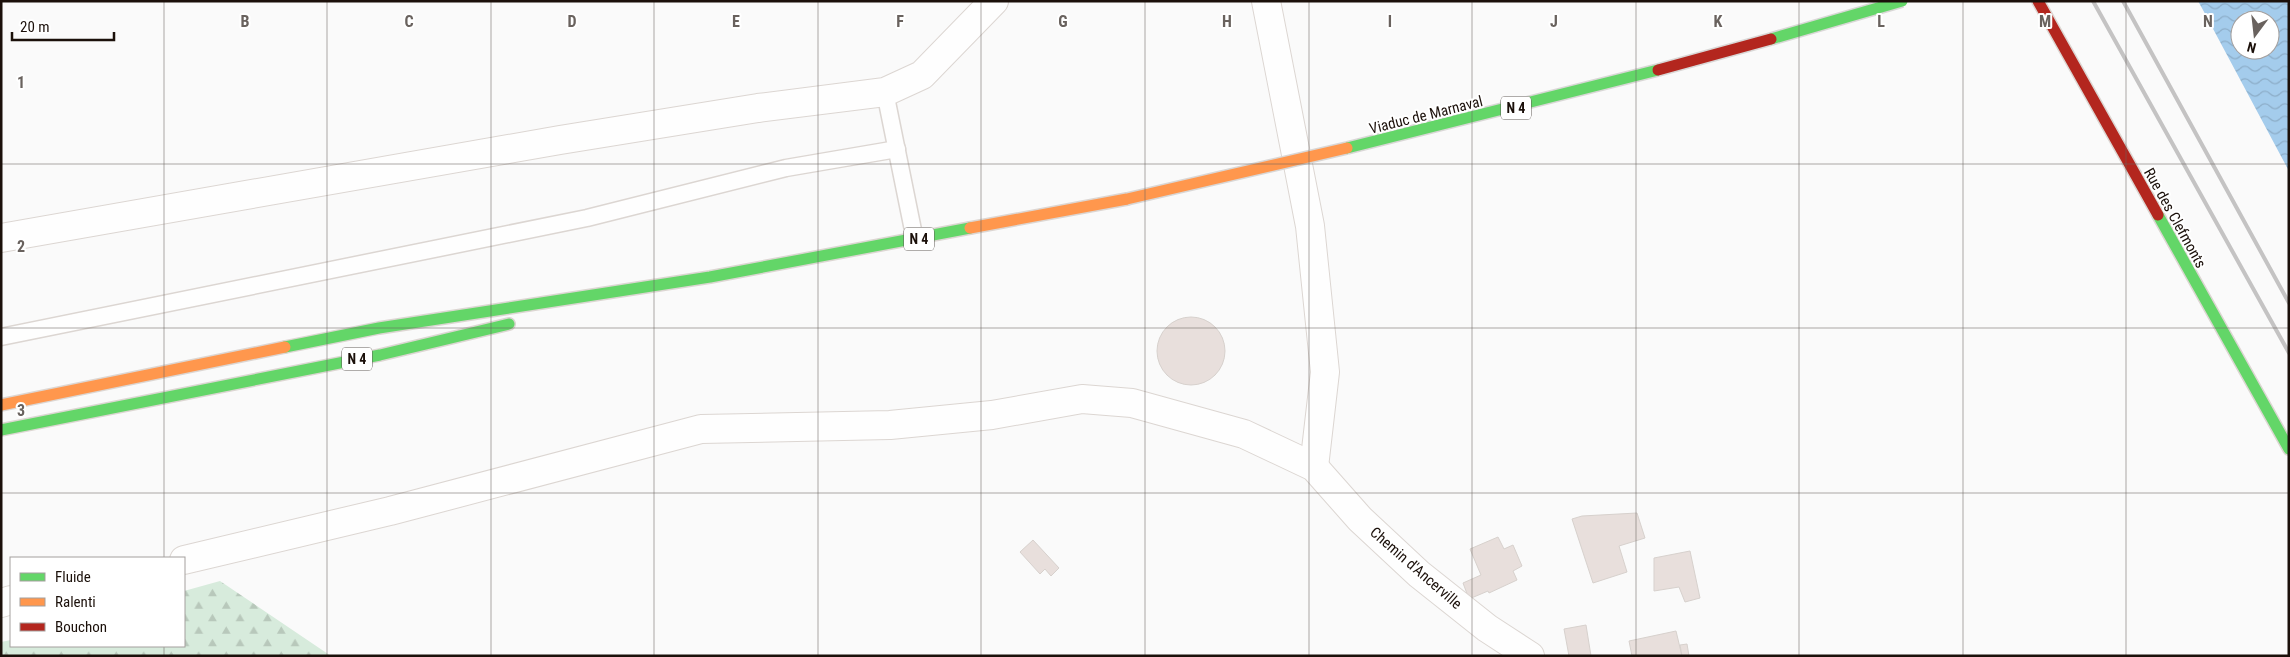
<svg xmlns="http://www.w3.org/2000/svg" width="2290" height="657" viewBox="0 0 2290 657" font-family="'Roboto Condensed',sans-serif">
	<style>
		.forest { fill: url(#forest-firs) }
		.water { fill: url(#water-waves); fill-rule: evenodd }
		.building { fill: #e8dfdc; stroke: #d7d1cd }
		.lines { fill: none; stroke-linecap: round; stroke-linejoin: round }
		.lane-casing { stroke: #dcd6d2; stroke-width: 19 }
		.street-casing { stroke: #dcd6d2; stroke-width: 30 }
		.fast-casing { stroke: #dcd6d2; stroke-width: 14 }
		.slow-casing { stroke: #dcd6d2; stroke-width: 14 }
		.jam-casing { stroke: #dcd6d2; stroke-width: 14 }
		.lane { stroke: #fefefe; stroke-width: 16 }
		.street { stroke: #fefefe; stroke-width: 28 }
		.fast { stroke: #63d668; stroke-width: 11 }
		.slow { stroke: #ff974d; stroke-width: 11 }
		.jam { stroke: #b3261e; stroke-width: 11 }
		.rail { stroke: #c4c3c3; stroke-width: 4 }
		.fast-bridge-casing { stroke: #d9d7d6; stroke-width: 14; stroke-linecap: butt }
		.slow-bridge-casing { stroke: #d9d7d6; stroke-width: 14; stroke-linecap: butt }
		.jam-bridge-casing { stroke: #d9d7d6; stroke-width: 14; stroke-linecap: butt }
		.fast-bridge { stroke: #63d668; stroke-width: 11 }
		.slow-bridge { stroke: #ff974d; stroke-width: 11 }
		.jam-bridge { stroke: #b3261e; stroke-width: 11 }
		.grid { fill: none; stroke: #69625e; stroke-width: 1; stroke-opacity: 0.55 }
		.labels { text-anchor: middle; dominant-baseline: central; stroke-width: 4; stroke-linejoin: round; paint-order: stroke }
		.shield { fill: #fff; stroke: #5f5854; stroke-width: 1 }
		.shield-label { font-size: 14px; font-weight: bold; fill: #1b100a }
		.street-label { font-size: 15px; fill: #1b100a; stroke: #fff }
		.grid-label { font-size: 16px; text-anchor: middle; font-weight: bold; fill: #69625e; stroke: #fff; stroke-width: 4; stroke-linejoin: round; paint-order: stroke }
	</style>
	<defs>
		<pattern id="forest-firs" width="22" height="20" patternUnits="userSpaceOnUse" patternTransform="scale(1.25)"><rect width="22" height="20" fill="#d7ebdc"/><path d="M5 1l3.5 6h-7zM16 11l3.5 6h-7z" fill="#b8c8bb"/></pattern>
		<pattern id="water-waves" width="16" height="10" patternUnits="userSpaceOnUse" patternTransform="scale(1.25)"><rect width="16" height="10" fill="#a4ccec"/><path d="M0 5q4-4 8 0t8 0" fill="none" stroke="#8daec9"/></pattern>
	</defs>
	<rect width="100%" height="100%" fill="#fafafa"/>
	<!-- forest -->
	<polygon class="forest" points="220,581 331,656 1,656 1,642 11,640 11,646 184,646 184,591"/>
	<!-- water -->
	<path class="water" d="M2198 1H2289V171L2203 10ZM2240 20H2270V50H2240Z"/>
	<!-- building -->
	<g class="building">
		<circle cx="1191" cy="351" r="34"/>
		<polygon points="1637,513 1645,538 1619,546 1627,572 1593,583 1572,519 1582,516"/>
		<polygon points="1498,537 1504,549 1513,545 1522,566 1513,571 1517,580 1489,593 1488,591 1469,599 1463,583 1481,575 1470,549"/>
		<polygon points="1033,540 1059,568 1051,576 1045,569 1040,574 1020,552"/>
		<polygon points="1690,551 1700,598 1685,602 1679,587 1654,591 1654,558"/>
		<polygon points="1586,625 1591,656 1569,656 1564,629"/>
		<polygon points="1676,631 1682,656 1632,656 1629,641"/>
		<polygon points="1687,644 1689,656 1682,656 1680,645"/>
	</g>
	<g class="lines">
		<!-- lane casing -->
		<g class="lane-casing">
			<g id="lane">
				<polyline points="885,92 915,240"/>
				<polyline points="1,337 587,218 786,168 897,149"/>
			</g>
		</g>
		<!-- street casing -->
		<g class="street-casing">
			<g id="street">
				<polyline points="1266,1 1310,226 1325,372 1314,467"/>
				<polyline points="1,238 560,140 758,108 885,92 922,75 994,1"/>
				<polyline points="184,560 390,511 701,429 890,425 992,415 1082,399 1132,403 1244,434 1314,467 1360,519 1419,574 1487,628 1530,656"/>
				<polyline points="1,603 11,600"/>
			</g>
		</g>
		<!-- fast casing -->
		<g class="fast-casing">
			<g id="fast">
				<polyline points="2158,215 2289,449"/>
				<polyline points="285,347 379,328 710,277 970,228"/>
				<polyline points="1,430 380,355 509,324"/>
			</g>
		</g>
		<!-- slow casing -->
		<g class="slow-casing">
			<g id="slow">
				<polyline points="970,228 1127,199"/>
				<polyline points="1,405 285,347"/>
			</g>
		</g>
		<!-- jam casing -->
		<g class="jam-casing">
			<polyline id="jam" points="2038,1 2158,215"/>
		</g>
		<!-- lane -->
		<use href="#lane" class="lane"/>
		<!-- street -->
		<use href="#street" class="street"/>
		<!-- fast -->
		<use href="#fast" class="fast"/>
		<!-- slow -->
		<use href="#slow" class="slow"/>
		<!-- jam -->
		<use href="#jam" class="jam"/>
		<!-- rail -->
		<g class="rail">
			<polyline points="2093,1 2289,353"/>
			<polyline points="2123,1 2289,303"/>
		</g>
		<!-- fast-bridge casing -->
		<g class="fast-bridge-casing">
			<g id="fast-bridge">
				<polyline points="1771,39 1902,1"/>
				<polyline points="1347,148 1658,70"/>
			</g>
		</g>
		<!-- slow-bridge casing -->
		<g class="slow-bridge-casing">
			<polyline id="slow-bridge" points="1127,199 1347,148"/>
		</g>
		<!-- jam-bridge casing -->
		<g class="jam-bridge-casing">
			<polyline id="jam-bridge" points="1658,70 1771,39"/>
		</g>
		<!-- fast-bridge -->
		<use href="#fast-bridge" class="fast-bridge"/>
		<!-- slow-bridge -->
		<use href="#slow-bridge" class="slow-bridge"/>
		<!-- jam-bridge -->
		<use href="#jam-bridge" class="jam-bridge"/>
	</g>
	<!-- grid -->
	<path class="grid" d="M164 1V558M327 1V656M491 1V656M654 1V656M818 1V656M981 1V656M1145 1V656M1309 1V656M1472 1V656M1636 1V656M1799 1V656M1963 1V656M2126 1V656M1 164H2289M1 328H2289M1 493H2289M164 646V656"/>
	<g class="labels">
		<!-- shield labels -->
		<g class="shield">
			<rect x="1501" y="96.5" width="30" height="23" rx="4"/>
			<rect x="904" y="227.5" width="30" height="23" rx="4"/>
			<rect x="342" y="347.5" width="30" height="23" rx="4"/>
		</g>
		<g class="shield-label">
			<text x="1516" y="108">N 4</text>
			<text x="919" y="239">N 4</text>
			<text x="357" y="359">N 4</text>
		</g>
		<!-- street labels -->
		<g class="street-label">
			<text transform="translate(1426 115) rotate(-14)">Viaduc de Marnaval</text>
			<text transform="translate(2175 218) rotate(61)">Rue des Clefmonts</text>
			<text transform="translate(1416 568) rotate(41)">Chemin d'Ancerville</text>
		</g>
	</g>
	<g class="grid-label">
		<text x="245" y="27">B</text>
		<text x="409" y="27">C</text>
		<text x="572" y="27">D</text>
		<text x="736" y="27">E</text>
		<text x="900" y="27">F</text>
		<text x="1063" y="27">G</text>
		<text x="1227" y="27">H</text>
		<text x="1390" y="27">I</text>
		<text x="1554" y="27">J</text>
		<text x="1718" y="27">K</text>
		<text x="1881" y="27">L</text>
		<text x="2045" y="27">M</text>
		<text x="2208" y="27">N</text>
		<text x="21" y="88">1</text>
		<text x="21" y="252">2</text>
		<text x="21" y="416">3</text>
	</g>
	<!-- border -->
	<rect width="2290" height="657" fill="none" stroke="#1b100a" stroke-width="5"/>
	<!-- legend -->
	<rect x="10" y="557" width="175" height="90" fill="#ffffff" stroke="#a49f9d"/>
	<rect x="20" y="573" width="25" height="8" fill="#63d668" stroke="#a49f9d"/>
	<text x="55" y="582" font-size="15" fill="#1b100a">Fluide</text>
	<rect x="20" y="598" width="25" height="8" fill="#ff974d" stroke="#a49f9d"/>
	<text x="55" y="607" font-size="15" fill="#1b100a">Ralenti</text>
	<rect x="20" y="623" width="25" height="8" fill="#b3261e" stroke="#a49f9d"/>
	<text x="55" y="632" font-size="15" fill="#1b100a">Bouchon</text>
	<!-- north arrow -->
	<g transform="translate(2255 35) rotate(195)"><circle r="24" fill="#ffffff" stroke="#a49f9d"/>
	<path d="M0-4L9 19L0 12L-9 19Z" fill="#69625e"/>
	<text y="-8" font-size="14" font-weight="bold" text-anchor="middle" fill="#1b100a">N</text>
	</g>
	<!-- scale -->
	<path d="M12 32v8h102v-8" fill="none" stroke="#1b100a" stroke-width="2.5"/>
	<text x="20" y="32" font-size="15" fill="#1b100a" stroke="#ffffff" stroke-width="4" paint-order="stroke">20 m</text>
</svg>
